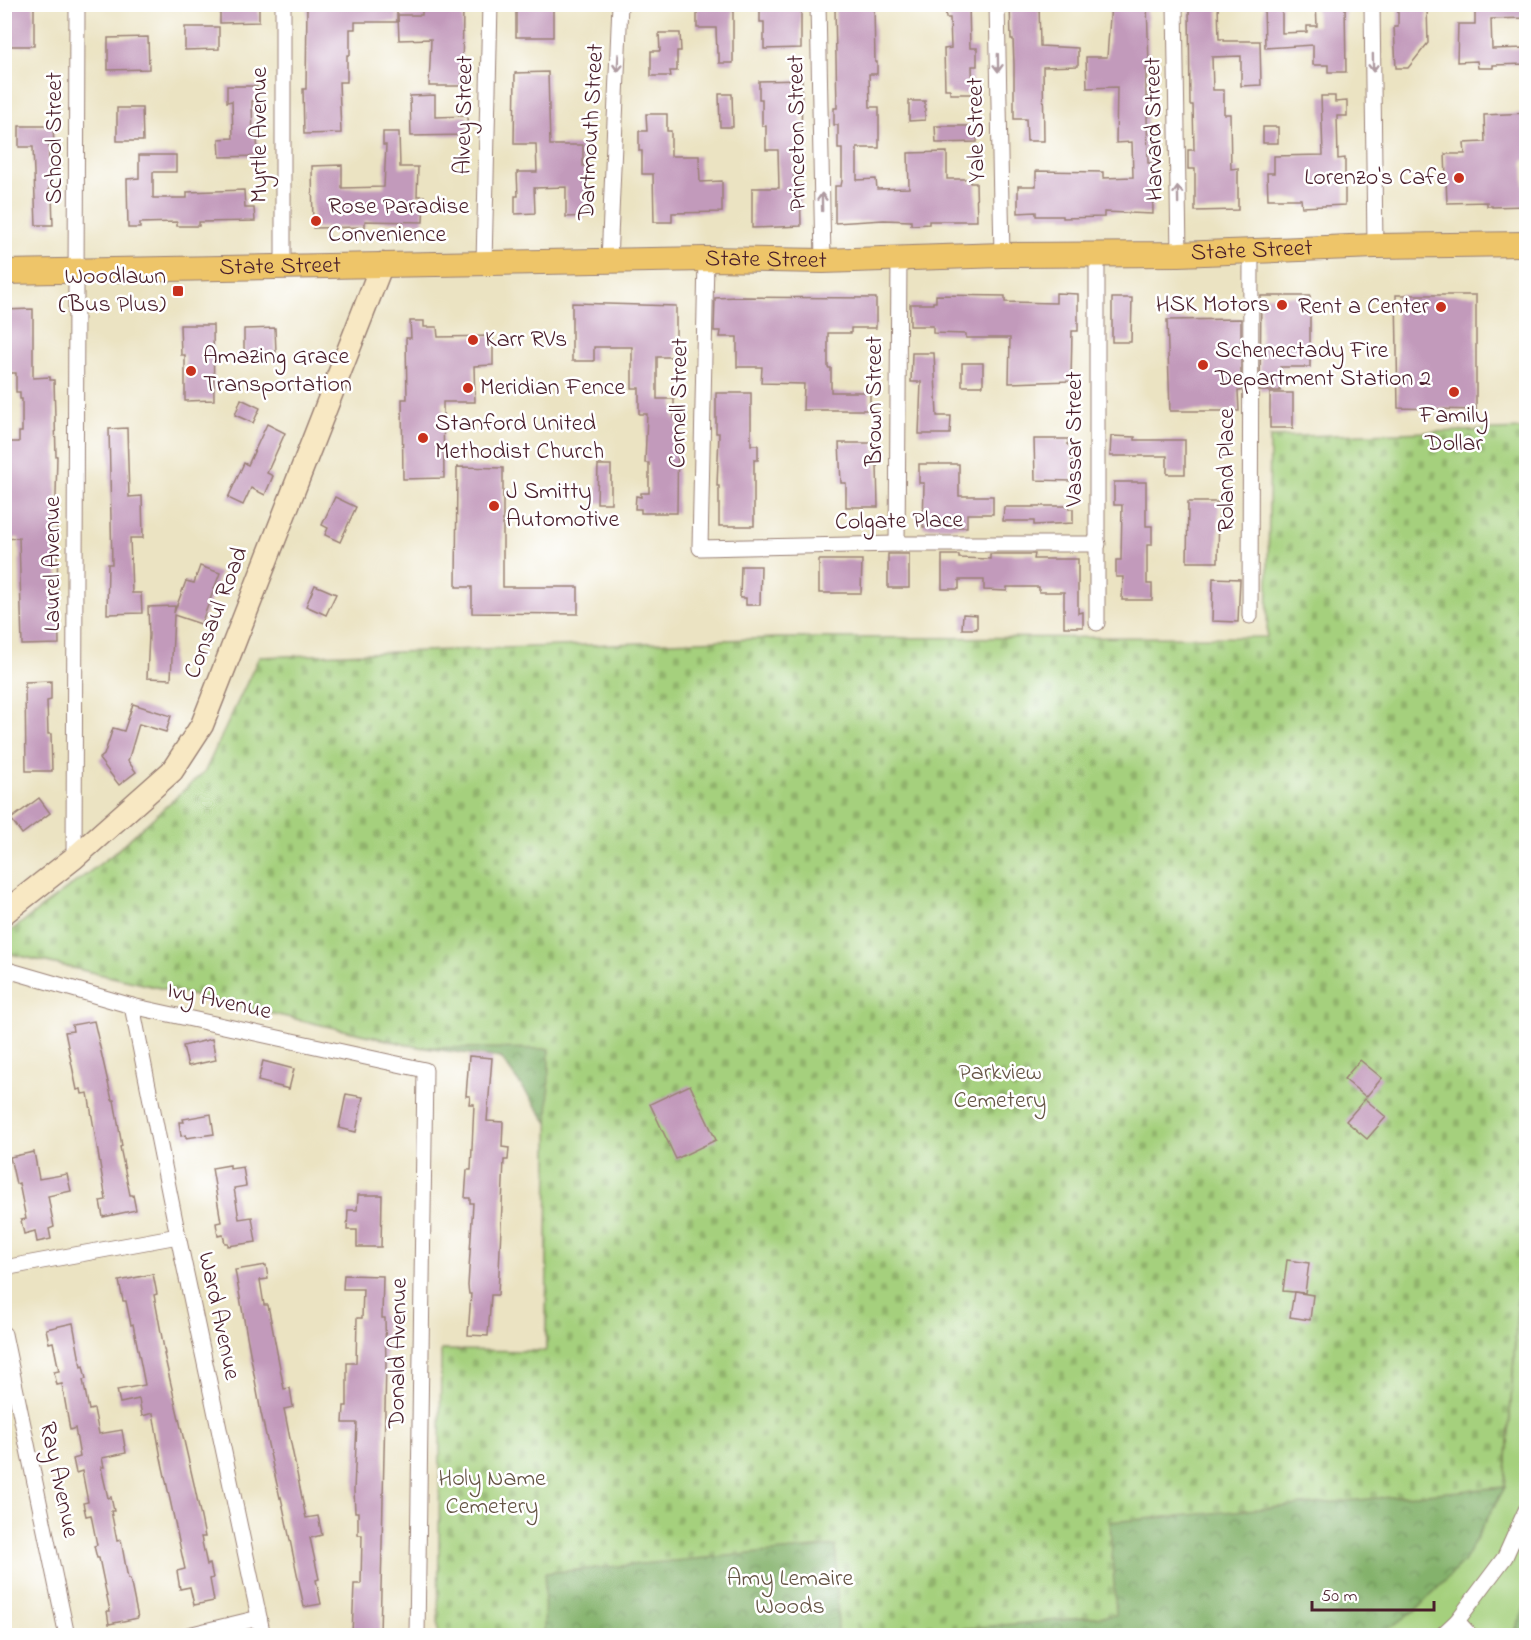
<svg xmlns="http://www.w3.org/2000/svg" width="1531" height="1640" viewBox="0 0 1531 1640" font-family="'Indie Flower',sans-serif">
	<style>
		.green { fill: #a5d07d; stroke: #787854; stroke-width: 1.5 }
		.forest { fill: url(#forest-crowns); stroke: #67684c; stroke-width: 1.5 }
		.cemetery { fill: url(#cemetery-stones); stroke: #787854; stroke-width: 1.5 }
		.building { fill: #c29abb }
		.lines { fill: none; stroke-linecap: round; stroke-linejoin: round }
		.street-casing { stroke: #9a8176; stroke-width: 17 }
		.secondary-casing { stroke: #9a8176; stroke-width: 25 }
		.primary-casing { stroke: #9a8176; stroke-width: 26 }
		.street { stroke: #fff; stroke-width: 15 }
		.secondary { stroke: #f8e8c3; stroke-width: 22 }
		.primary { stroke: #eec569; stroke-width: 24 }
		.oneway { stroke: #ae9aa0 }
		.poi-dot { fill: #c8321e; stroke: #fff; stroke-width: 2 }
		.labels { text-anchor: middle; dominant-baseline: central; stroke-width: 5; stroke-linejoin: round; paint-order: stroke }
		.street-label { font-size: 24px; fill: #4a1f2b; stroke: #fff }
		.poi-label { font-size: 24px; fill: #4a1f2b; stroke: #fff; text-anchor: start }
		.park-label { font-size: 24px; fill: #655444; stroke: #fff }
	</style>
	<defs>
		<pattern id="forest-crowns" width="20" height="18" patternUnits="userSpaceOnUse" patternTransform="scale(1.5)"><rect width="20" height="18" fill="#84b26c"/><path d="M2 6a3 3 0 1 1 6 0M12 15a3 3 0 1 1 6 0" fill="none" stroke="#6e9059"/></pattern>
		<pattern id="cemetery-stones" width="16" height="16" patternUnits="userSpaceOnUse" patternTransform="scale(1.5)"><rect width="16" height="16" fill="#a5d07d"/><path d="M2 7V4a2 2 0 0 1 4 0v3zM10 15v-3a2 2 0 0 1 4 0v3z" fill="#90b26c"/></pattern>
	</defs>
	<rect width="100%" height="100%" fill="#fff"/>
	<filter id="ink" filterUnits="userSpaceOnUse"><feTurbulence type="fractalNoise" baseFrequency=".0167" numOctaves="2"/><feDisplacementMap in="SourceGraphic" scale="12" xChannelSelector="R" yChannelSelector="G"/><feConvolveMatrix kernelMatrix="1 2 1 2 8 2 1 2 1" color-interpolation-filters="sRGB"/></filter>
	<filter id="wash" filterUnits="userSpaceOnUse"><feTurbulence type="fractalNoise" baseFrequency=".008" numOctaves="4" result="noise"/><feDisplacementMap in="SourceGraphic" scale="24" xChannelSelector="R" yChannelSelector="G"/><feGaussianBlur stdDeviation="1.35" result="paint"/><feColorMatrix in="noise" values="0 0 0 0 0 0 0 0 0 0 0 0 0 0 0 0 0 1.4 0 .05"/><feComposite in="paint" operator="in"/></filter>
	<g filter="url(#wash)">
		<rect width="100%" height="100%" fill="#ebe3c2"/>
		<!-- green -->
		<polygon class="green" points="1526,1179 1526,1635 889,1636 1505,1487"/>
		<!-- forest -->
		<g class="forest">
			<polygon points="144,826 549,1049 549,1082 608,1128 1526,1179 1505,1487 1463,1562 1415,1611 1379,1635 542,1635 549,1124 501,1058 418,1047 12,954 5,945 4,936 112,855"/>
			<polygon points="1526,1604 1526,1635 1514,1635"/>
		</g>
		<!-- cemetery -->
		<polygon class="cemetery" points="1526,429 1526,1179 1505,1487 1110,1522 1116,1615 889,1635 838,1635 836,1546 545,1573 544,1635 438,1635 441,1350 546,1351 549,1049 418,1047 12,954 5,945 4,936 112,855 205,771 259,657 779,638 1267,637 1270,437"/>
		<g id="blocks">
			<!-- building -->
			<g class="building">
				<rect x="4" y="4" width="30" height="42"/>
				<polygon points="259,4 259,22 220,23 220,5"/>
				<polygon points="307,4 397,4 397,22 355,22 355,29 350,29 350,55 347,55 347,82 339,82 341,133 304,134 303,89 306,89"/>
				<polygon points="422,4 463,4 462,86 429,86 431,39 399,40 398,15 422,15"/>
				<rect x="516" y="4" width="37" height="33"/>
				<polygon points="697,4 733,4 733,63 719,63 719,53 717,53 716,28 697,28"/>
				<polygon points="959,4 969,4 970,48 977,48 977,66 972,66 973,94 950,94 950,89 945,89 944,49 951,48 950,18 946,18 945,5"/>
				<polygon points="1010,4 1039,4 1040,46 1078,48 1078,66 1043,67 1044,141 1027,141 1026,119 1014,119 1014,64 1013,39 1011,39"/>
				<polygon points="1111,4 1147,4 1149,65 1146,65 1146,97 1151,96 1151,116 1147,116 1148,163 1152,163 1153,214 1104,212 1104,217 1063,218 1063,216 1036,216 1036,212 1018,213 1018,186 1036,186 1036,171 1103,172 1103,178 1133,177 1132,142 1116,143 1117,87 1087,88 1086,57 1107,57"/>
				<polygon points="1189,4 1218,4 1219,39 1224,39 1224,41 1260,41 1261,85 1241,86 1241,56 1212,57 1213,90 1224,90 1224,114 1230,114 1231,169 1238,168 1238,210 1195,211 1195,169 1188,169 1188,150 1194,150 1193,105 1190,105"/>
				<polygon points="1264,4 1282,4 1282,33 1307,32 1307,26 1317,26 1316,4 1345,4 1346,72 1328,72 1328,65 1313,65 1313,45 1265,48"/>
				<polygon points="1398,4 1419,4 1419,7 1427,7 1428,43 1408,68 1396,68 1394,27 1398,27"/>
				<polygon points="1475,4 1526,4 1527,18 1491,19 1492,49 1527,48 1527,64 1493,65 1493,68 1478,68 1477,61 1457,62 1458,24 1475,24"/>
				<polygon points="801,5 801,48 764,49 764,22 760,22 760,6"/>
				<polygon points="874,7 875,62 877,62 877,74 869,74 870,107 879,107 879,148 857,148 857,180 876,179 877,189 909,188 908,153 947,152 947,179 970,179 970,183 976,183 977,221 929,221 929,224 911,225 911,221 884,220 835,223 835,186 841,186 842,181 842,149 838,149 838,125 834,125 834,108 837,108 835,8"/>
				<polygon points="185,27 219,27 219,49 185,50"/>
				<polygon points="659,33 680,33 681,51 677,51 677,71 670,71 671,76 651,76 651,51 660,51"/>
				<polygon points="148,37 149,69 108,70 108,38"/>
				<polygon points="548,72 550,145 583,145 583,166 586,166 587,216 566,217 566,187 534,188 535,213 515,214 515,196 518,196 517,172 537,172 536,144 514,144 515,73"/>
				<polygon points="802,80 801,149 793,149 794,185 800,185 801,226 752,228 752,188 779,188 778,150 766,150 766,126 762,126 762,99 759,99 759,81"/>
				<polygon points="227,86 257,86 257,101 252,101 253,138 257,138 258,156 220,157 219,139 233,138 232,101 227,102"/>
				<polygon points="719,94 732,94 733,127 720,127"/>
				<polygon points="435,95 435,117 467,116 468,135 411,136 410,96"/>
				<polygon points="1321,96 1335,96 1335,102 1347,101 1347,116 1337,116 1338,159 1345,158 1345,205 1302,207 1301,199 1268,199 1267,173 1274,173 1274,156 1323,155"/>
				<polygon points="909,101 925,101 925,120 909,121"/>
				<polygon points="117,108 142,108 143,141 117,141"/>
				<polygon points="1527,113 1527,160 1523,160 1525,206 1492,207 1492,206 1487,206 1487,202 1447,203 1445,154 1465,154 1464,143 1485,142 1484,115"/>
				<polygon points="646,114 667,114 667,131 671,131 671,156 699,156 700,182 722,181 722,212 672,213 672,222 654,222 653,174 642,174 642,151 639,151 639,131 647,131"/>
				<polygon points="19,126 53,126 54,146 49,146 49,195 52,195 53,225 36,225 33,147 19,147"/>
				<polygon points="935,126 977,126 977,142 936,143"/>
				<rect x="1263" y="127" width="15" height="16"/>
				<polygon points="383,132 399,132 400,167 418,167 417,196 424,196 423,222 365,221 365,227 313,228 312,166 342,165 342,188 384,187 386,145 383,145"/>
				<polygon points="139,155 176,155 176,172 153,172 153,198 187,198 187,192 244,190 245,208 254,208 255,221 199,222 199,226 177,226 177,222 140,223 140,228 128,228 127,179 139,178"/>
				<polygon points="1056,293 1078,294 1078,331 1072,331 1071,381 1009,383 1010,338 966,338 966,334 933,333 933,326 910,326 910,304 933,304 933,302 936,302 936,295 1005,296 1005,302 1056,303"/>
				<polygon points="1396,295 1476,295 1476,410 1398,408"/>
				<polygon points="1261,296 1310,296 1310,367 1280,367 1280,391 1260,391"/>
				<polygon points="737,297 876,298 876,328 851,328 851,333 828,333 828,368 831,368 831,392 870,392 870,410 803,410 804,384 761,383 762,367 737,367 737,337 720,337 721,331 714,331 715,298"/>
				<polygon points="1112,298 1132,298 1131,342 1112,342"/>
				<polygon points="572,303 676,306 676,357 657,357 657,399 674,399 674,418 678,418 677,513 641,513 641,509 635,509 636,496 641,497 641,493 649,493 649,463 645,463 647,414 639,414 639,388 632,388 632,347 594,347 594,361 572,361"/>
				<polygon points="33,309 33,378 50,377 50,380 54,380 56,456 57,456 56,496 59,644 22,645 19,538 4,539 4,442 19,442 19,432 22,432 22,399 20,399 20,392 16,392 16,373 4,373 4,310"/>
				<polygon points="1241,319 1241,391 1238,391 1239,411 1170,411 1167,320"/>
				<polygon points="410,321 424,321 424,327 437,327 438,337 493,336 493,365 474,366 475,402 443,402 444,478 403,479 402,399 407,399 406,338 411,338"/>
				<polygon points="180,325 213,325 214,400 185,401 185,355 181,355"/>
				<polygon points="275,328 276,352 244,353 244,329"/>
				<polygon points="912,353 934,353 937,416 951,416 950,434 919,434 921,382 911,382"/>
				<rect x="962" y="363" width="21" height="23"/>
				<polygon points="716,393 751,393 751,445 758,445 758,460 754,460 754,526 719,526 719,486 717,486 719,433 716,433"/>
				<rect x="1270" y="393" width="23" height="35"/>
				<polygon points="241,399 260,408 253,423 235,415"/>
				<polygon points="267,424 285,433 267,473 273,476 265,495 251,488 243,505 228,498 244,463 248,465"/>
				<polygon points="127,428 129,497 142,496 143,538 130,538 132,593 141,593 142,613 107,614 108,564 112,564 109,429"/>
				<polygon points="1111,436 1135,437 1135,440 1185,440 1185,474 1167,474 1167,456 1110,456"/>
				<polygon points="1034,439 1068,439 1068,445 1072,445 1072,481 1035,480"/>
				<polygon points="839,443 875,443 875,465 877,465 878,507 846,507 846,483 841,483"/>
				<polygon points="919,464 959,464 959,496 993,496 993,514 967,514 967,527 923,527 924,483 919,483"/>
				<polygon points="598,465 611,465 611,503 597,503"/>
				<polygon points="457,467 503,468 503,587 578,587 578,614 472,613 472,587 456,587"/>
				<polygon points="1114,482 1146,482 1146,526 1152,526 1152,545 1147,545 1147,584 1152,584 1152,600 1122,600 1123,577 1116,577 1116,560 1121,560 1122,505 1114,505"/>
				<polygon points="335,497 356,507 340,542 325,535 328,528 322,525"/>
				<polygon points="1188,502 1219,502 1218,562 1187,562"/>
				<polygon points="1034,506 1069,506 1069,509 1073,509 1073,523 1034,525 1034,521 1003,521 1004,507 1034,507"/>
				<rect x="888" y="554" width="21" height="34"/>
				<polygon points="990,554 1035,554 1034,559 1078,559 1078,613 1083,612 1083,627 1064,627 1064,592 1039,592 1039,587 1007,587 1007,591 984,590 984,580 959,580 959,589 942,589 942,555 959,555 959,558 990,559"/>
				<polygon points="819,560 862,560 861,593 819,593"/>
				<polygon points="200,566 220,573 201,624 174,615 171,679 147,678 149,635 148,607 175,606 174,613 186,581 194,583"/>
				<polygon points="741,566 761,566 760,605 746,605 746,598 740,598"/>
				<polygon points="1213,578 1240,579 1238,622 1212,621"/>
				<polygon points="315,585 336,594 326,615 306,606"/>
				<polygon points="963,614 977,615 977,629 962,629"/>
				<polygon points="51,681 51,700 47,701 48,734 51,734 52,771 26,771 25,682"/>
				<polygon points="133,704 171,716 166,732 139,724 128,761 136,772 119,785 99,759 104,755 113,728 124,731"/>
				<polygon points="39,798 50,813 22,834 11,819"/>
				<polygon points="94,1021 112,1100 114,1100 122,1146 120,1147 130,1195 133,1195 136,1210 103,1217 100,1201 106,1200 88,1093 82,1094 81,1089 77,1090 65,1032 73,1031 72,1025"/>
				<polygon points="212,1039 216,1060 188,1066 183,1046"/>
				<polygon points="469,1056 492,1058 487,1121 503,1122 502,1147 509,1148 508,1160 504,1160 498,1295 491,1295 488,1336 468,1335 471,1294 469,1294 468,1286 473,1203 470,1203 470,1198 465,1198 467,1170 471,1170 474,1104 469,1104 470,1096 466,1096"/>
				<polygon points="1360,1060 1382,1078 1366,1097 1344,1079"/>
				<polygon points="263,1061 294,1069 289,1089 258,1081"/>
				<polygon points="690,1085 716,1140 676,1159 650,1104"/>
				<polygon points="346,1094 363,1097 356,1132 339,1128"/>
				<polygon points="1365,1099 1386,1117 1367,1139 1346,1121"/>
				<polygon points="211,1114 214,1134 186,1138 186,1135 181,1136 179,1122 184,1122 183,1119"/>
				<polygon points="34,1152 39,1179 67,1174 71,1191 48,1196 54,1227 49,1229 51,1239 37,1242 35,1231 24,1234 21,1220 26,1219 19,1183 16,1184 10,1157"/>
				<polygon points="230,1165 230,1169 243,1167 246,1186 234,1188 239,1219 252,1217 256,1242 228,1246 228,1243 225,1243 223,1235 218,1236 216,1223 221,1222 212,1168"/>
				<polygon points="358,1195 382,1195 381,1247 357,1247 357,1230 347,1230 348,1210 357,1210"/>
				<polygon points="1287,1260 1309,1263 1305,1293 1283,1291"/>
				<polygon points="266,1265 268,1279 260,1280 264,1305 268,1305 284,1389 290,1388 293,1407 284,1409 306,1518 318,1516 322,1535 310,1538 319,1579 316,1580 321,1604 304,1607 281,1497 280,1498 261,1413 235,1270"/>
				<polygon points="153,1274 157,1294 154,1295 165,1354 164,1354 194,1484 205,1537 201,1537 207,1565 210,1564 213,1578 210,1579 214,1601 194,1605 190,1587 180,1589 177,1571 185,1569 161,1458 153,1413 142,1416 139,1399 120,1403 117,1390 145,1385 133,1324 131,1325 126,1301 123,1301 119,1281"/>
				<polygon points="344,1275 383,1276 382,1318 385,1318 386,1364 380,1635 352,1635 354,1584 361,1584 362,1535 358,1535 358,1512 355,1512 354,1490 357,1423 343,1423 344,1406 347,1406 347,1363 356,1363 357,1318 362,1318 363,1289 343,1289"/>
				<polygon points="1294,1292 1313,1295 1310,1320 1290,1317"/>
				<polygon points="73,1323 81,1367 83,1366 86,1379 83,1380 89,1410 94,1409 99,1434 122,1430 126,1453 102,1458 104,1467 101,1467 108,1498 111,1497 114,1511 111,1511 117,1541 121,1540 128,1579 130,1579 138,1618 109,1624 107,1611 110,1611 99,1558 97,1558 94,1546 97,1545 91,1515 86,1516 83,1503 88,1502 82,1471 76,1473 73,1459 80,1457 75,1428 70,1430 62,1384 57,1385 54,1372 59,1371 53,1342 49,1343 46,1329"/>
			</g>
		</g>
	</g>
	<g filter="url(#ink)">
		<use href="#blocks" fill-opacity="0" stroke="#9a8176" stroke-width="1.5"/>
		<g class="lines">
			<!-- street casing -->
			<g class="street-casing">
				<g id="street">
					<polyline points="818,4 823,261"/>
					<polyline points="997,4 1002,255"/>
					<polyline points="1175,4 1179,254"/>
					<polyline points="1372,4 1375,246"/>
					<polyline points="706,259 700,548 897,544 1098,544"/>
					<polyline points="609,261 620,4"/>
					<polyline points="484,263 490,4"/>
					<polyline points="283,266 283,4"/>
					<polyline points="897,544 899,258"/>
					<polyline points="1250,616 1251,251"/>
					<polyline points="1097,623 1097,255"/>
					<polyline points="74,858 77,4"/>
					<polyline points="4,969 132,1006 425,1070 417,1636"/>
					<polyline points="132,1006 178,1236 263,1636"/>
					<polyline points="4,1268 178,1236"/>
					<polyline points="4,1334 67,1636"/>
					<polyline points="1457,1621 1471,1636"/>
					<polyline points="184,1636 259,1618"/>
					<polyline points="1441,1636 1457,1621 1505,1557 1526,1510"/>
				</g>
			</g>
			<!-- secondary casing -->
			<g class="secondary-casing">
				<polyline id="secondary" points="4,913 74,858 172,771 202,725 382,264"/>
			</g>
			<!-- primary casing -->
			<g class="primary-casing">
				<g id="primary">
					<path id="s1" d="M4 272 706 259 823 261 1002 255 1179 254 1375 246 1526 244"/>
				</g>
			</g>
			<!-- street -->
			<use href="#street" class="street"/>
			<!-- secondary -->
			<use href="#secondary" class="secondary"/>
			<!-- primary -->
			<use href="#primary" class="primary"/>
		</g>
		<!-- one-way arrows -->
		<defs><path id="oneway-shaft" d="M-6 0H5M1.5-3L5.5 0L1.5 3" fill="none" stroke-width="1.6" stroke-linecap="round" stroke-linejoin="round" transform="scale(1.5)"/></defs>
		<g class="oneway">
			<use href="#oneway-shaft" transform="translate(618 63) rotate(93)"/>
			<use href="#oneway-shaft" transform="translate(998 63) rotate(89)"/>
			<use href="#oneway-shaft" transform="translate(1373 63) rotate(89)"/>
			<use href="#oneway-shaft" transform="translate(1178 195) rotate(-91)"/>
			<use href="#oneway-shaft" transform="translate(822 202) rotate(-91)"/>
		</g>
	</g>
	<!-- markers -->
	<g class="poi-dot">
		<circle cx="1459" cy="178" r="6"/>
		<circle cx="316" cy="221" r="6"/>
		<rect x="172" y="285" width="12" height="12" rx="3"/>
		<circle cx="1282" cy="305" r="6"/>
		<circle cx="1441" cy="307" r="6"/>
		<circle cx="473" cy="340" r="6"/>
		<circle cx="1203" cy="365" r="6"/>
		<circle cx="191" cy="371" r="6"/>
		<circle cx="468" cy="388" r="6"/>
		<circle cx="1454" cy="392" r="6"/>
		<circle cx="423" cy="438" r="6"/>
		<circle cx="494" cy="506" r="6"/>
	</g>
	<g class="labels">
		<!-- street labels -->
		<g class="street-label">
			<text transform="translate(465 115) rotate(-89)">Alvey Street</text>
			<text transform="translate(1155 129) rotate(-91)">Harvard Street</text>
			<text transform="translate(977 130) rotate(-91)">Yale Street</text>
			<text transform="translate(592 132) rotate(-87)">Dartmouth Street</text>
			<text transform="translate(798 133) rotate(-91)">Princeton Street</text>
			<text transform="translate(260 135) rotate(-90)">Myrtle Avenue</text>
			<text transform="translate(55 138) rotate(-90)">School Street</text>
			<text stroke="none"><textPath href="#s1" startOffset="1248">State Street</textPath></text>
			<text stroke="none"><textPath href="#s1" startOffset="762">State Street</textPath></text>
			<text stroke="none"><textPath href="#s1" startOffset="276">State Street</textPath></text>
			<text transform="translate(875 401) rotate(-90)">Brown Street</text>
			<text transform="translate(680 403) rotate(-89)">Cornell Street</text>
			<text transform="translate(1075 439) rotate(-90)">Vassar Street</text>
			<text transform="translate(1227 470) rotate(-90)">Roland Place</text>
			<text transform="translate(899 522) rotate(-1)">Colgate Place</text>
			<text transform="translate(53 564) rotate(-90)">Laurel Avenue</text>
			<text transform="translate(217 613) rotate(-69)">Consaul Road</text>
			<text transform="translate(219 1002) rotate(12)">Ivy Avenue</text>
			<text transform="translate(218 1316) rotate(78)">Ward Avenue</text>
			<text transform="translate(399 1353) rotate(-89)">Donald Avenue</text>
			<text transform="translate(58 1480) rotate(78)">Ray Avenue</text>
		</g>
		<!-- poi labels -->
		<g class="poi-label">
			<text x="1447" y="178" text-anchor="end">Lorenzo's Cafe</text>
			<text x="328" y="207">Rose Paradise<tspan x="328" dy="28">Convenience</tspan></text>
			<text x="166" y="277" text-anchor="end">Woodlawn<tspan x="166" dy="28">(Bus Plus)</tspan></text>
			<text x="1270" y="305" text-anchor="end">HSK Motors</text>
			<text x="1429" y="307" text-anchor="end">Rent a Center</text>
			<text x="485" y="340">Karr RVs</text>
			<text x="1215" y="351">Schenectady Fire<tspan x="1215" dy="28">Department Station 2</tspan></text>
			<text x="203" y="357">Amazing Grace<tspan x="203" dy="28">Transportation</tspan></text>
			<text x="480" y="388">Meridian Fence</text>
			<text x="1454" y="416" text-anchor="middle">Family<tspan x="1454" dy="28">Dollar</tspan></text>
			<text x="435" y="424">Stanford United<tspan x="435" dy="28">Methodist Church</tspan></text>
			<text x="506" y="492">J Smitty<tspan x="506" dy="28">Automotive</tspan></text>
		</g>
		<!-- park labels -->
		<g class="park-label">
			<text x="1000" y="1073">Parkview<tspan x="1000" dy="28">Cemetery</tspan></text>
			<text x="492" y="1479">Holy Name<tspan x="492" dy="28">Cemetery</tspan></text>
			<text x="790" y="1579">Amy Lemaire<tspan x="790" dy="28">Woods</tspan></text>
		</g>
	</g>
	<!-- margin -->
	<rect width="1531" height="1640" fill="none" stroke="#fff" stroke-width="24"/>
	<!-- scale -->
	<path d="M1312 1601v9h122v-9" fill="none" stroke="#4a1f2b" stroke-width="3"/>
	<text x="1321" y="1601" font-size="18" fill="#4a1f2b" stroke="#ffffff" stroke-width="4.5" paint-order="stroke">50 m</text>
</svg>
